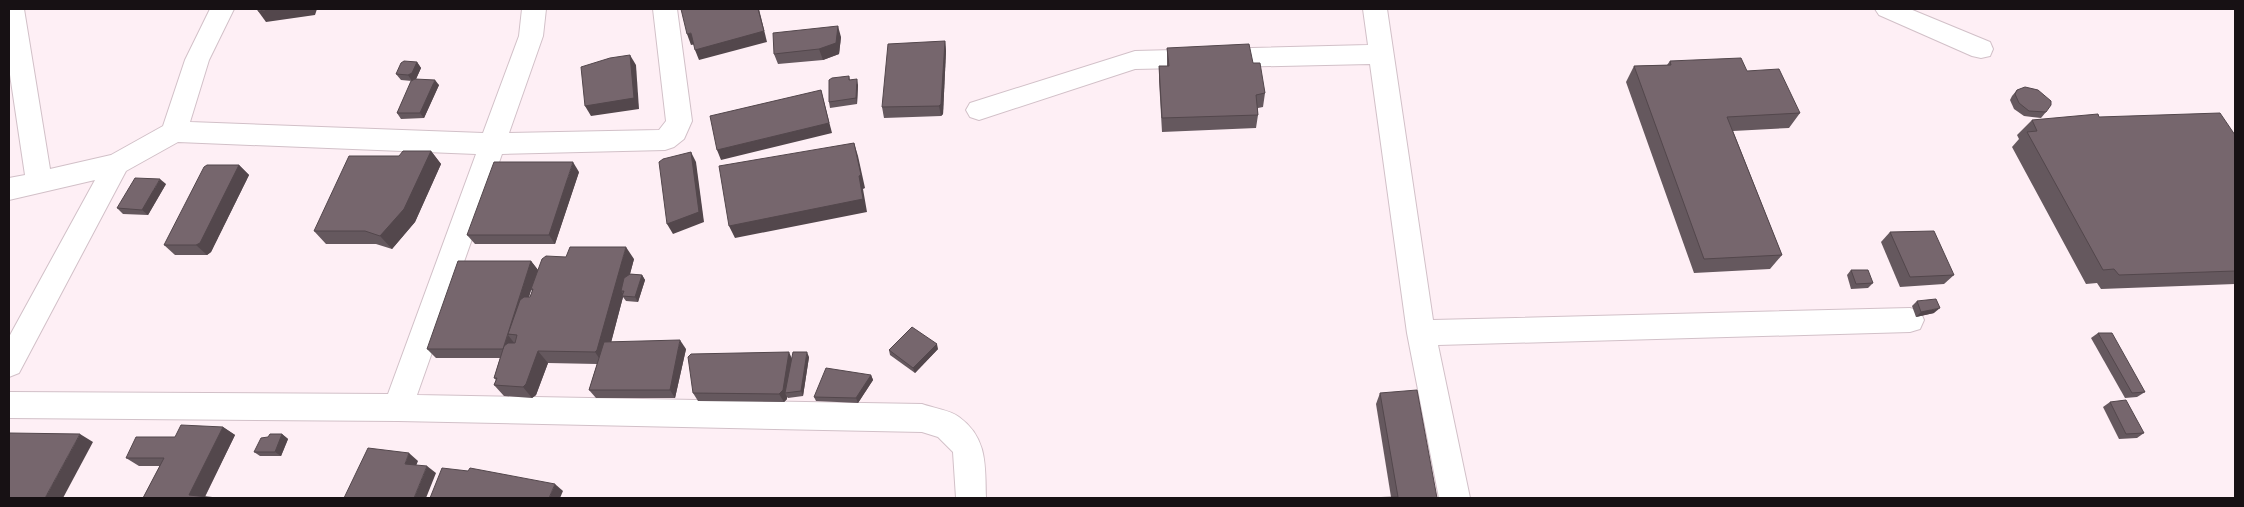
<svg xmlns="http://www.w3.org/2000/svg" width="2244" height="507" viewBox="0 0 2244 507" font-family="'Source Sans 3',sans-serif">
	<style>
		.lines { fill: none; stroke-linecap: round; stroke-linejoin: round }
		.minor-casing { stroke: #d2c0c8; stroke-width: 2 }
		.minor { fill: #fff; fill-rule: evenodd }
		.wall { fill: #65585e; fill-rule: evenodd }
		.shaded-wall { fill: #53474c }
		.building { fill: #76666d; stroke: #53474c }
	</style>
	<rect width="100%" height="100%" fill="#feeff5"/>
	<g class="lines">
		<!-- minor casing -->
		<g class="minor-casing">
			<g id="minor">
				<path d="M9 9H24L50 169 111 155 163 126 185 60 210 9H234L209 60 190 122 483 133 519 36 522 9H546L543 36 509 133 659 130 666 121 653 9H677L692 121 684 139 674 147 665 150 502 154 417 395 922 404C933 408 950 410 959 417 988 438 985 466 986 498H956L953 452 938 437 922 432 398 421 9 418V392L388 394 476 154 178 142 126 171 19 373 9 377V337L95 180 9 200V178L25 175 9 68Z"/>
				<polygon points="1363,9 1387,9 1433,320 1910,308 1920,311 1924,320 1920,329 1910,332 1438,345 1470,498 1439,498 1407,333 1370,64 1135,69 979,120 970,117 966,110 970,103 1135,51 1368,45"/>
				<polygon points="1875,9 1910,9 1990,42 1993,49 1990,56 1981,58 1972,56 1879,15"/>
			</g>
		</g>
		<!-- minor -->
		<use href="#minor" class="minor"/>
	</g>
	<!-- wall -->
	<g class="wall">
		<polygon points="841,37 839,54 823,60 778,64 774,54"/>
		<polygon points="945,41 946,51 943,114 941,116 884,118 882,107"/>
		<polygon points="1167,48 1253,63 1265,93 1263,107 1258,108 1258,115 1256,128 1162,132 1159,80 1159,66 1167,66"/>
		<polygon points="1670,61 1747,71 1800,113 1789,128 1733,131 1782,255 1770,269 1694,273 1626,82 1634,66 1667,65"/>
		<polygon points="417,62 421,68 416,79 439,85 424,118 401,119 397,113 412,81 401,80 396,74"/>
		<polygon points="849,76 850,80 858,85 857,104 830,108 829,102"/>
		<polygon points="2017,90 2046,112 2041,118 2024,116 2014,109 2010,100 2012,96"/>
		<polygon points="2099,117 2235,135 2235,284 2101,289 2097,283 2086,284 2012,147 2019,139 2017,135 2032,120"/>
		<polygon points="431,151 441,164 415,222 392,249 376,244 326,244 314,231 399,156"/>
		<polygon points="239,165 249,175 211,252 207,255 175,255 164,245"/>
		<polygon points="579,172 555,244 475,244 467,235"/>
		<polygon points="166,184 148,215 123,214 117,208"/>
		<polygon points="1890,232 1954,275 1944,284 1900,287 1881,242"/>
		<path d="M634 259 630 274 642 275 645 280 638 302 626 301 623 297 611 342 686 349 675 398H596L589 390 597 364 548 363 536 395 532 398 504 396 494 385 496 380 494 378 500 358H436L427 349 531 261 538 270ZM531 290 532 291 530 297H529Z"/>
		<polygon points="1851,270 1873,283 1868,288 1851,289 1847,275"/>
		<polygon points="1917,301 1934,313 1916,317 1912,306"/>
		<polygon points="2098,333 2145,392 2137,397 2125,398 2091,338"/>
		<polygon points="938,349 915,373 890,355 889,350"/>
		<polygon points="809,357 803,396 788,398 787,397 787,399 784,402 698,401 693,393 792,359"/>
		<polygon points="871,375 873,380 858,403 816,401 814,397"/>
		<polygon points="1380,393 1437,498 1391,497 1376,404"/>
		<polygon points="2110,402 2144,433 2137,438 2119,439 2103,407"/>
		<polygon points="223,427 235,435 205,497 143,498 160,466 139,466 126,458 175,437"/>
		<polygon points="282,434 288,439 281,456 260,456 254,452"/>
	</g>
	<!-- shaded-wall -->
	<g class="shaded-wall">
		<polygon points="273,9 317,9 315,15 266,22 258,11"/>
		<polygon points="758,9 759,9 767,42 699,60 695,50"/>
		<polygon points="838,26 841,37 839,54 823,60 819,49"/>
		<polygon points="691,33 696,44 691,45 687,34"/>
		<polygon points="945,41 946,51 943,114 941,116 939,106"/>
		<polygon points="630,55 636,65 639,109 591,116 585,106"/>
		<polygon points="417,62 421,68 416,79 412,81 408,75"/>
		<polygon points="857,79 858,85 857,104 856,98"/>
		<polygon points="435,80 439,85 424,118 420,113"/>
		<polygon points="821,90 832,133 721,160 717,150"/>
		<polygon points="854,143 858,156 865,188 863,189 867,212 735,238 729,226"/>
		<polygon points="431,151 441,164 415,222 392,249 380,236"/>
		<polygon points="691,152 696,162 704,222 673,234 667,224"/>
		<polygon points="573,162 579,172 555,244 549,235"/>
		<polygon points="239,165 249,175 211,252 207,255 196,245"/>
		<polygon points="160,179 166,184 148,215 142,210"/>
		<polygon points="626,247 634,259 625,292 621,291 624,295 622,296 623,297 606,362 603,364 595,352"/>
		<polygon points="531,261 538,270 531,289 531,290 518,336 517,335 508,335"/>
		<polygon points="642,275 645,280 638,302 635,297"/>
		<polygon points="1940,308 1934,313 1916,317 1921,312"/>
		<polygon points="508,335 515,344 503,349"/>
		<polygon points="680,340 686,349 675,398 670,390"/>
		<polygon points="937,344 938,349 915,373 913,368"/>
		<polygon points="538,351 548,363 536,395 532,398 523,387"/>
		<polygon points="789,352 793,361 785,393 787,397 787,399 784,402 779,394"/>
		<polygon points="807,352 809,357 803,396 801,391"/>
		<polygon points="871,375 873,380 858,403 856,398"/>
		<polygon points="223,427 235,435 204,498 189,495"/>
		<polygon points="80,434 93,442 63,498 45,498"/>
		<polygon points="282,434 288,439 281,456 275,452"/>
		<polygon points="409,453 418,461 414,471 405,464"/>
		<polygon points="427,466 436,473 426,498 414,498"/>
		<polygon points="555,484 563,491 560,498 549,498"/>
	</g>
	<!-- building -->
	<g class="building">
		<polygon points="258,9 273,9 258,11"/>
		<polygon points="681,9 758,9 764,31 695,50 691,33 687,34"/>
		<polygon points="838,26 836,43 819,49 774,54 773,33"/>
		<polygon points="945,41 941,104 939,106 882,107 888,44"/>
		<polygon points="1249,44 1253,63 1260,63 1265,93 1256,95 1258,115 1162,118 1159,66 1169,66 1167,48"/>
		<polygon points="630,55 634,98 585,106 581,67 610,58"/>
		<polygon points="1741,58 1747,71 1779,69 1800,113 1727,117 1782,255 1704,259 1634,66 1671,65 1670,61"/>
		<polygon points="404,61 417,62 412,73 408,75 396,74 401,63"/>
		<polygon points="849,76 849,80 857,79 856,98 829,102 829,80 832,78"/>
		<polygon points="415,79 435,80 420,113 397,113 411,81"/>
		<polygon points="2025,87 2038,90 2051,101 2051,105 2046,112 2029,111 2019,103 2015,94 2017,90"/>
		<polygon points="821,90 829,123 717,150 710,116"/>
		<polygon points="2220,113 2235,135 2235,271 2119,275 2114,269 2103,270 2027,132 2037,131 2032,120 2098,114 2099,117"/>
		<polygon points="854,143 861,175 859,176 863,199 729,226 719,166"/>
		<polygon points="403,151 431,151 404,209 380,236 365,231 314,231 349,156 399,156"/>
		<polygon points="691,152 699,212 667,224 659,162 663,159"/>
		<polygon points="494,162 573,162 549,235 467,235"/>
		<polygon points="207,165 239,165 200,243 196,245 164,245 204,167"/>
		<polygon points="135,178 160,179 142,210 117,208"/>
		<polygon points="1934,231 1954,275 1910,277 1890,232"/>
		<polygon points="570,247 626,247 597,350 595,352 538,351 526,384 523,387 494,385 497,378 494,378 504,346 508,343 515,343 517,335 508,334 520,300 524,297 530,297 533,289 531,289 542,259 546,256 566,257"/>
		<polygon points="458,261 531,261 503,349 427,349"/>
		<polygon points="1851,270 1868,270 1873,283 1856,284"/>
		<polygon points="630,274 642,275 635,297 622,296 624,291 621,291 624,278"/>
		<polygon points="1936,299 1940,308 1921,312 1917,301"/>
		<polygon points="912,327 937,344 913,368 889,350"/>
		<polygon points="2098,333 2112,333 2145,392 2132,393"/>
		<polygon points="680,340 670,390 589,390 604,342"/>
		<polygon points="789,352 783,390 779,394 693,393 688,357 691,354"/>
		<polygon points="793,352 807,352 801,391 785,393"/>
		<polygon points="826,368 871,375 856,398 814,397"/>
		<polygon points="1417,390 1437,498 1364,498 1398,497 1380,393"/>
		<polygon points="2126,400 2144,433 2126,434 2110,402"/>
		<polygon points="181,425 223,427 189,495 217,498 143,498 164,458 126,458 136,437 175,437"/>
		<polygon points="9,433 80,434 45,498 9,498"/>
		<polygon points="270,434 282,434 275,452 254,452 261,438 268,437"/>
		<polygon points="368,448 409,453 405,464 427,466 414,498 344,498"/>
		<polygon points="442,468 468,471 470,468 555,484 549,498 430,498"/>
	</g>
	<!-- border -->
	<rect width="2244" height="507" fill="none" stroke="#171114" stroke-width="20"/>
</svg>
